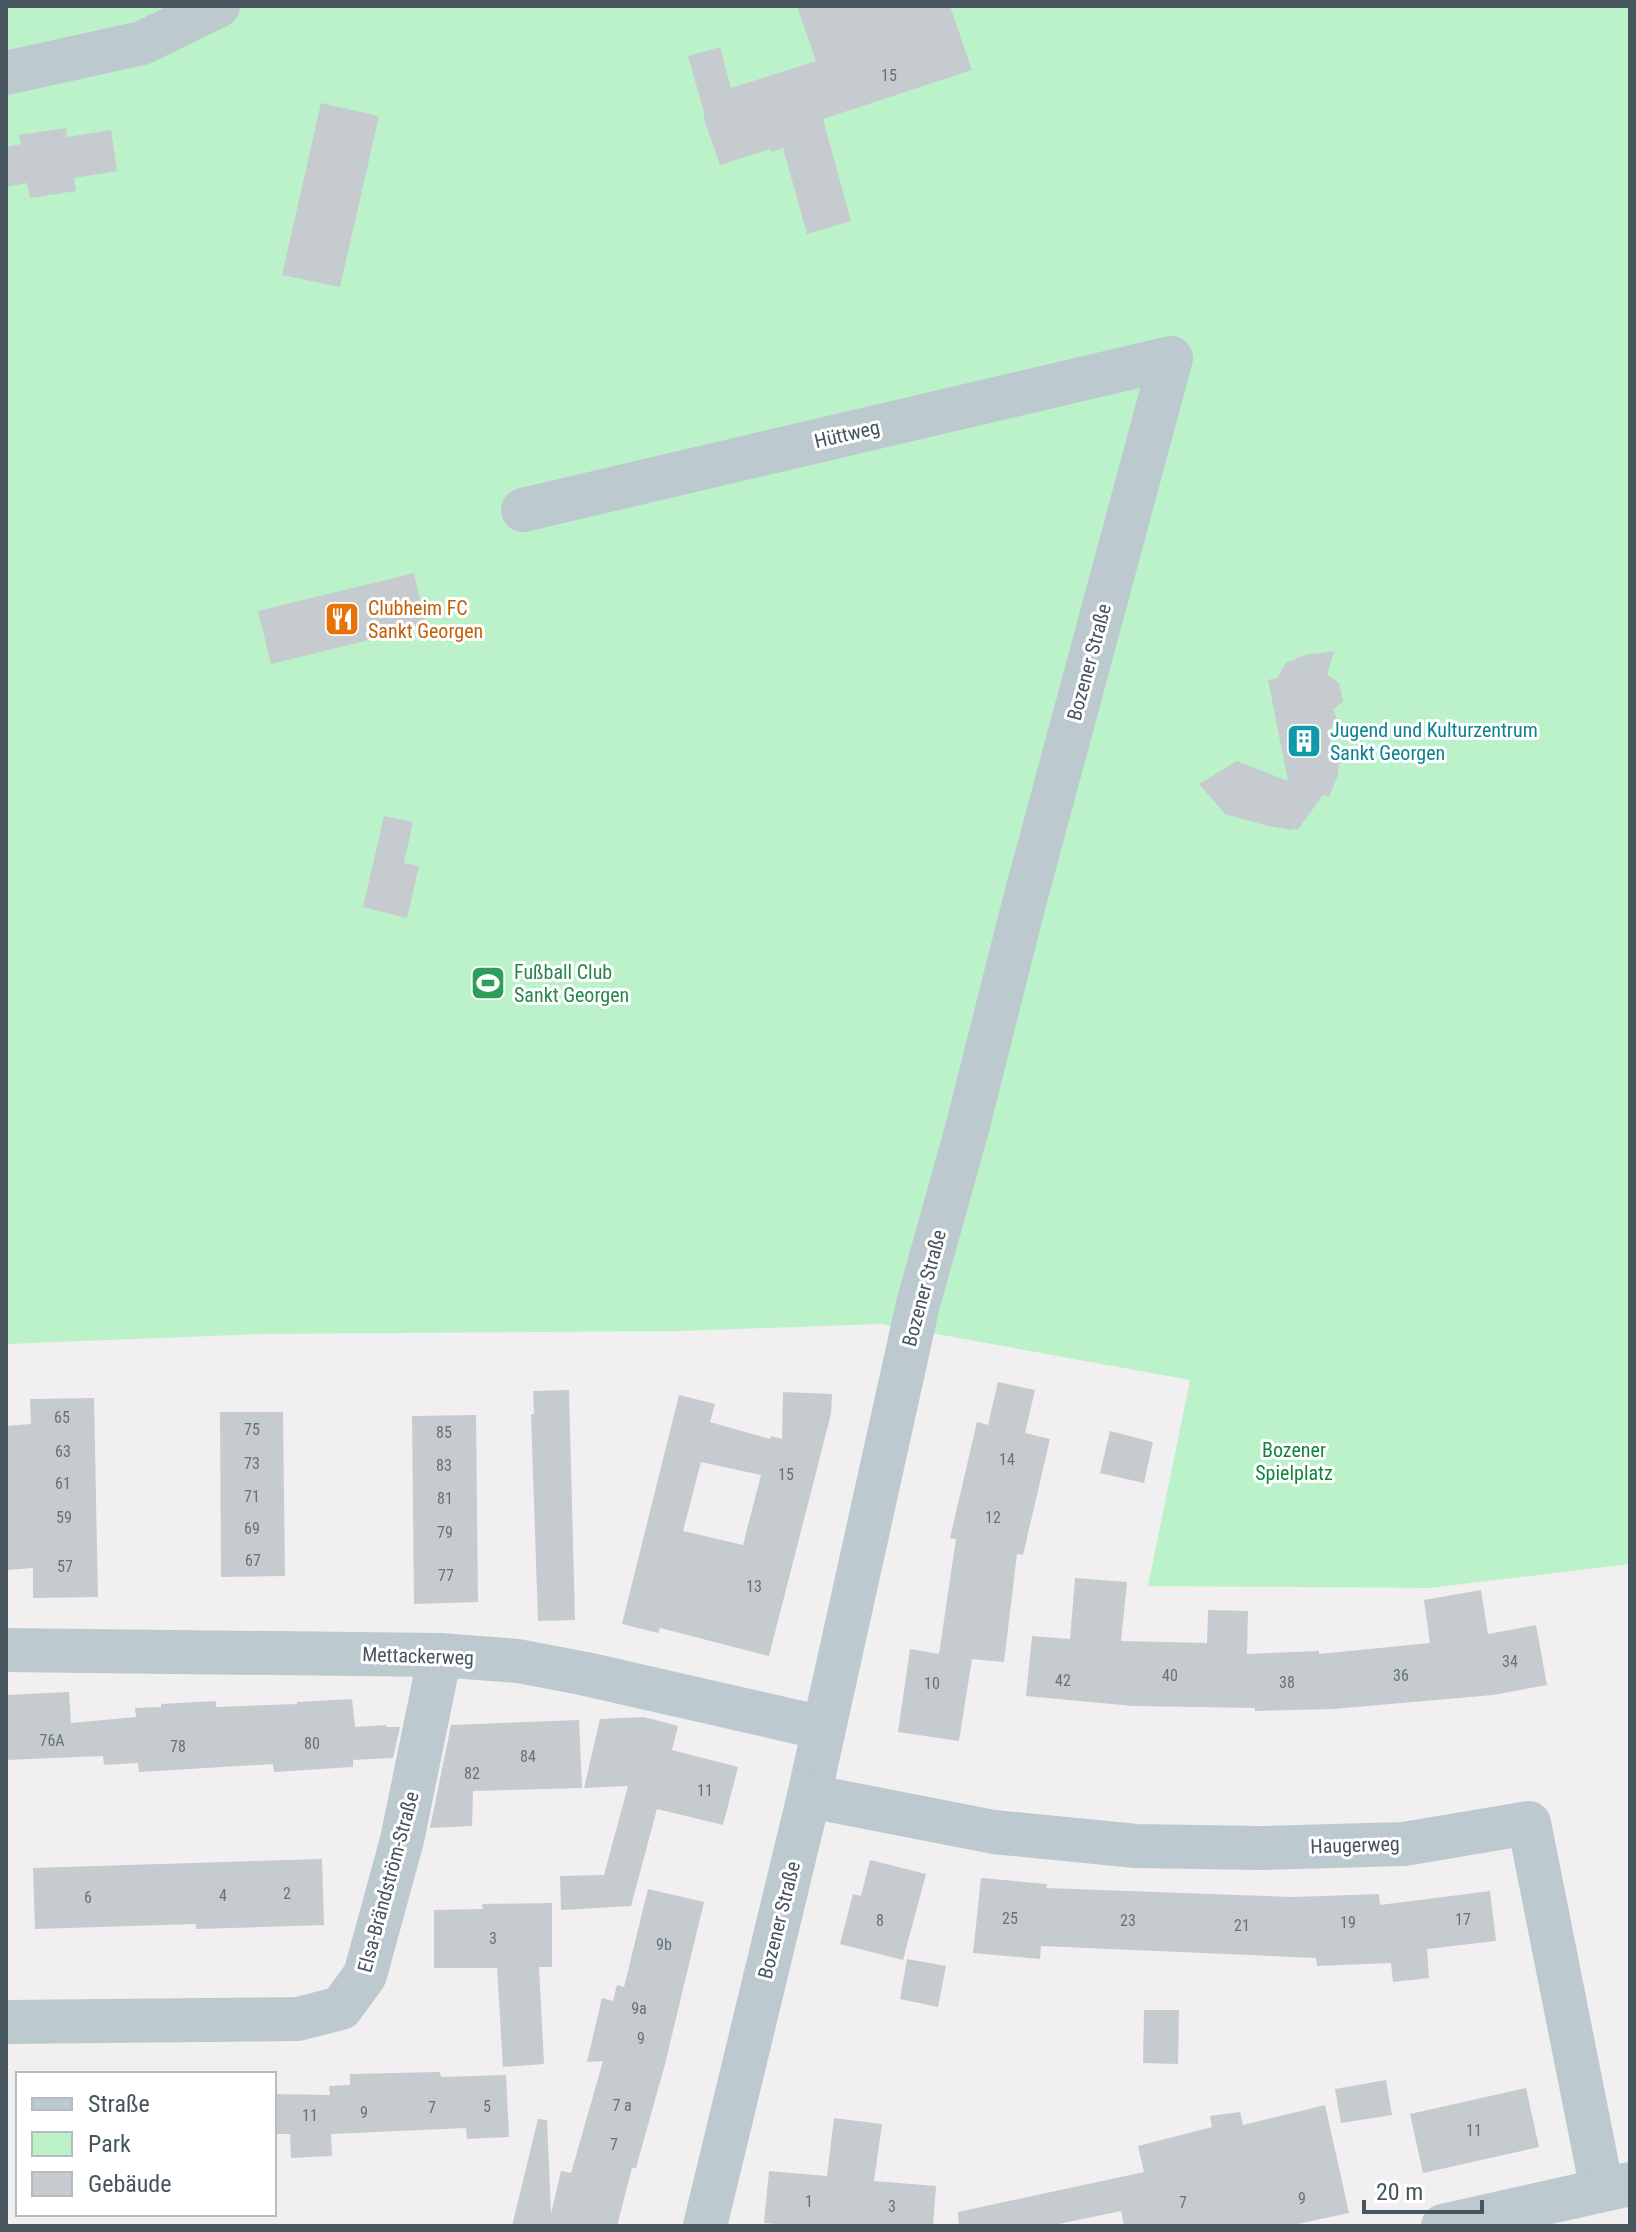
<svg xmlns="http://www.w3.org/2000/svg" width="1636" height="2232" viewBox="0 0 1636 2232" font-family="'Roboto Condensed',sans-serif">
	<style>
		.green { fill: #bcf2ca }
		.building { fill: #c6cbcf; fill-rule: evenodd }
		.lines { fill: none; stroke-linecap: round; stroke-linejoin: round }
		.minor { stroke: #bcc9cf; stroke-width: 44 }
		.labels { text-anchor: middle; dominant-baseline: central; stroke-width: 6; stroke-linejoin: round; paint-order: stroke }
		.number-label { font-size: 16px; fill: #66727a }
		.street-label { font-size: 20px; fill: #46555e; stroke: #fff }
		.food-label { font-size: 20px; fill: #c56008; stroke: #fff; text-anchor: start }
		.culture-label { font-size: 20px; fill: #0d838f; stroke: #fff; text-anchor: start }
		.leisure-label { font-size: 20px; fill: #27864d; stroke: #fff; text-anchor: start }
		.park-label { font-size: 20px; fill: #12843e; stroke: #fff }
	</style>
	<rect width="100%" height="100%" fill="#f2eff0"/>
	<!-- green -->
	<polygon class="green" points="6,6 1630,6 1630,1564 1429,1588 1148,1586 1190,1380 881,1324 681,1331 260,1334 6,1344"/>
	<!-- building -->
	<g class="building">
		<polygon points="797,6 950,6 972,70 823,119 851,221 807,234 783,148 771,152 770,149 720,165 703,116 705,116 688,56 720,47 731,88 816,61"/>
		<polygon points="321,103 379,116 340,287 282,275"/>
		<polygon points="66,128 67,137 111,130 117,171 74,178 76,191 30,198 27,183 6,187 6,147 21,144 19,135"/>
		<polygon points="414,573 426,626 271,664 258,611"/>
		<polygon points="1334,651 1327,674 1339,683 1343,702 1333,709 1337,718 1330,729 1330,752 1339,760 1338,775 1329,797 1323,795 1297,831 1297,828 1291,830 1264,825 1225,814 1199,784 1237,761 1288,781 1268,680 1277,678 1286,663 1305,655"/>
		<polygon points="384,816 413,822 404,863 419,866 407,918 363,907"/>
		<polygon points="998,1382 1035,1390 1025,1433 1050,1439 1023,1555 1017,1554 1004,1662 972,1659 959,1741 898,1732 910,1649 939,1654 956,1539 950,1538 977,1422 988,1425"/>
		<polygon points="569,1390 575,1620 538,1621 531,1414 534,1414 533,1391"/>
		<path d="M783 1392 832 1394 831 1414 769 1656 660 1628 658 1633 622 1624 679 1395 715 1404 710 1422 770 1439 771 1436 782 1439ZM701 1462 761 1475 743 1545 683 1531Z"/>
		<polygon points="94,1398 98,1597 33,1598 33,1568 7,1570 6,1426 31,1424 30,1399"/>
		<polygon points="220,1412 283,1412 285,1576 221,1577"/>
		<polygon points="476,1415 478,1602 414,1604 412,1416"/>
		<polygon points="1110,1431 1153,1442 1144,1483 1100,1473"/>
		<polygon points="1075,1578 1127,1582 1121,1641 1207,1643 1208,1610 1248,1611 1247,1654 1319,1651 1319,1654 1430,1643 1424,1600 1481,1590 1488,1634 1536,1625 1547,1685 1493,1695 1333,1709 1255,1711 1255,1708 1133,1706 1026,1696 1032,1636 1070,1639"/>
		<polygon points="69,1692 71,1723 136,1717 135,1708 161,1707 161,1704 216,1701 216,1707 297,1704 297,1702 352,1699 355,1727 386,1725 386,1727 400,1727 393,1758 353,1760 353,1767 274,1772 273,1764 139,1772 138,1763 104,1765 103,1756 6,1760 6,1695"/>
		<polygon points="644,1717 678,1726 672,1750 738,1767 723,1825 657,1809 631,1906 561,1910 560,1876 604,1875 628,1786 584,1788 600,1719"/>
		<polygon points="579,1720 582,1788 473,1791 472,1826 430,1828 451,1725"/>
		<polygon points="322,1859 324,1925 196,1929 196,1924 35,1929 33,1868"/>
		<polygon points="870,1860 926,1874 903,1960 840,1944 853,1894 861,1896"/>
		<polygon points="981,1878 1047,1884 1046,1888 1293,1897 1379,1894 1380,1905 1490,1891 1496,1941 1427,1949 1429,1978 1393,1982 1391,1963 1317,1966 1316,1958 1041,1946 1040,1959 973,1953"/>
		<polygon points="648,1889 704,1902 665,2064 636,2168 632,2168 617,2226 512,2226 538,2119 547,2120 551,2214 561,2171 571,2173 603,2061 587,2062 602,1998 613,2001 617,1985 624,1987"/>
		<polygon points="552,1903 552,1967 539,1967 544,2064 503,2067 497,1968 434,1968 434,1910 483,1909 482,1904"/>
		<polygon points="907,1959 946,1966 938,2007 900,1999"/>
		<polygon points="1144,2010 1179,2010 1178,2064 1143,2063"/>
		<polygon points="440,2072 441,2077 506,2075 509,2137 467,2139 466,2128 331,2134 332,2156 291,2158 290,2134 274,2134 274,2094 330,2095 329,2086 350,2085 350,2074"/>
		<polygon points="1386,2080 1392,2115 1341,2123 1335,2089"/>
		<polygon points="1526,2088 1539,2147 1423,2173 1410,2114"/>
		<polygon points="1325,2105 1349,2213 1288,2226 1124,2226 1121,2211 1049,2226 959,2226 958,2212 1144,2172 1138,2146 1212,2127 1210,2116 1240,2112 1243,2125"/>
		<polygon points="834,2118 882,2124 874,2181 936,2186 933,2226 797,2226 764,2223 769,2171 827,2176"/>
	</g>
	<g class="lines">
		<!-- minor -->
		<g class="minor">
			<polyline points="6,73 142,43 218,6"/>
			<polyline points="523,510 1171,358 1023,907 967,1129 918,1304 809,1796 705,2226"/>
			<polyline points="6,1650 440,1655 518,1661 586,1674 823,1728"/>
			<polyline points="809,1796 994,1832 1136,1846 1260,1848 1404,1844 1529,1823 1602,2190"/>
			<polyline points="6,2022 298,2019 341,2008 365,1975 402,1840 440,1655"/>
			<polyline points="1443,2226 1630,2184"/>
		</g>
	</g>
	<!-- icons -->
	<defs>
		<g id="restaurant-square" transform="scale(1.8)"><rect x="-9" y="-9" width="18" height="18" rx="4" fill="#e8710a" stroke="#fff"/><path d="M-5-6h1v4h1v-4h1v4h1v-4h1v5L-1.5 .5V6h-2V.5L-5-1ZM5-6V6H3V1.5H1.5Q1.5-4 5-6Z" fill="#fff"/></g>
		<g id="building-square" transform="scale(1.8)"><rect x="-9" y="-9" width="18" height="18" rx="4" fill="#0f9aa8" stroke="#fff"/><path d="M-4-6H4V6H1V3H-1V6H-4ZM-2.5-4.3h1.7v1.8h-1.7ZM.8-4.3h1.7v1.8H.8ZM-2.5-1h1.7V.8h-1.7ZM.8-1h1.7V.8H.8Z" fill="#fff"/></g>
		<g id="stadium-square" transform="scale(1.8)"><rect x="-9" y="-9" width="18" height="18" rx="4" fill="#2e9e5b" stroke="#fff"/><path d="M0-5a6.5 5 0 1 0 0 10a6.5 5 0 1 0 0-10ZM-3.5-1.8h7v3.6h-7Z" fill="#fff"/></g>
	</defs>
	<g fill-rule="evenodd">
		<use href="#restaurant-square" x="342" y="619"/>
		<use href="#building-square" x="1304" y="741"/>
		<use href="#stadium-square" x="488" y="983"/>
	</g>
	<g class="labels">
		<!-- number labels -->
		<g class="number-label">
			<text x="889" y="75">15</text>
			<text x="62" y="1417">65</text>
			<text x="252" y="1429">75</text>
			<text x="444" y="1432">85</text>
			<text x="63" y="1451">63</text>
			<text x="1007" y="1459">14</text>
			<text x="252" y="1463">73</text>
			<text x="444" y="1465">83</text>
			<text x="786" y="1474">15</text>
			<text x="63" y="1483">61</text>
			<text x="252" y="1496">71</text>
			<text x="445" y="1498">81</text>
			<text x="64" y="1517">59</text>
			<text x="993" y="1517">12</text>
			<text x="252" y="1528">69</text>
			<text x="445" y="1532">79</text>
			<text x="253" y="1560">67</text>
			<text x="65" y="1566">57</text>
			<text x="446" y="1575">77</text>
			<text x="754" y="1586">13</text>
			<text x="1510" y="1661">34</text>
			<text x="1170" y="1675">40</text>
			<text x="1401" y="1675">36</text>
			<text x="1063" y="1680">42</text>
			<text x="1287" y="1682">38</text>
			<text x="932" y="1683">10</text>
			<text x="52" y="1740">76A</text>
			<text x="312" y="1743">80</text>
			<text x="178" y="1746">78</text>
			<text x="528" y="1756">84</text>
			<text x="472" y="1773">82</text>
			<text x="705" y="1790">11</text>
			<text x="287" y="1893">2</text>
			<text x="223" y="1895">4</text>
			<text x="88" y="1897">6</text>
			<text x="1010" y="1918">25</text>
			<text x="1463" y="1919">17</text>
			<text x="880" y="1920">8</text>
			<text x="1128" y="1920">23</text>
			<text x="1348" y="1922">19</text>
			<text x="1242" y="1925">21</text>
			<text x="493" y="1938">3</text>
			<text x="664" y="1944">9b</text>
			<text x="639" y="2008">9a</text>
			<text x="641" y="2038">9</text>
			<text x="622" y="2105">7 a</text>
			<text x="487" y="2106">5</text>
			<text x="432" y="2107">7</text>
			<text x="364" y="2112">9</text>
			<text x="310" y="2115">11</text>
			<text x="1474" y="2130">11</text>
			<text x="614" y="2144">7</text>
			<text x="1302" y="2198">9</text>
			<text x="809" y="2201">1</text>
			<text x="1183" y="2202">7</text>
			<text x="892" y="2206">3</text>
		</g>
		<!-- street labels -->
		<g class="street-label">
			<text transform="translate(847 434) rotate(-13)">Hüttweg</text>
			<text transform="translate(1089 662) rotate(-75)">Bozener Straße</text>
			<text transform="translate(924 1288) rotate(-75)">Bozener Straße</text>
			<text transform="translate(418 1656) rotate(2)">Mettackerweg</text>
			<text transform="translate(1355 1845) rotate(-2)">Haugerweg</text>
			<text transform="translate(388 1882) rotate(-75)">Elsa-Brändström-Straße</text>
			<text transform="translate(779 1920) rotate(-76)">Bozener Straße</text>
		</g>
		<!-- food labels -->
		<g class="food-label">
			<text x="368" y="608">Clubheim FC<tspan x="368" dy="23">Sankt Georgen</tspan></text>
		</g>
		<!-- culture labels -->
		<g class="culture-label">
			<text x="1330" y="730">Jugend und Kulturzentrum<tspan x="1330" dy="23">Sankt Georgen</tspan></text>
		</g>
		<!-- leisure labels -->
		<g class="leisure-label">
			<text x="514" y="972">Fußball Club<tspan x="514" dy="23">Sankt Georgen</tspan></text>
		</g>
		<!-- park labels -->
		<g class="park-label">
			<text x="1294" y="1450">Bozener<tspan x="1294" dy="23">Spielplatz</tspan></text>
		</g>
	</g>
	<!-- border -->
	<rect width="1636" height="2232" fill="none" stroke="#46555e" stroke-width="16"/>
	<!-- legend -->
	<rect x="16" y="2072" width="260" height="144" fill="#ffffff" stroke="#b5bbbf" stroke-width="2"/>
	<rect x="32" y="2098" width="40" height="12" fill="#bcc9cf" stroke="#b5bbbf" stroke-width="2"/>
	<text x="88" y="2112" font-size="24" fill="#46555e">Straße</text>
	<rect x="32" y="2132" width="40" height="24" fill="#bcf2ca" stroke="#b5bbbf" stroke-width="2"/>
	<text x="88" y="2152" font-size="24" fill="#46555e">Park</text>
	<rect x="32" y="2172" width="40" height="24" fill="#c6cbcf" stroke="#b5bbbf" stroke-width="2"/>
	<text x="88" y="2192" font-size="24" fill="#46555e">Gebäude</text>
	<!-- scale -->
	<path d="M1364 2200v12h118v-12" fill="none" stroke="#46555e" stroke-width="4"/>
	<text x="1376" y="2200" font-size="24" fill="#46555e" stroke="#ffffff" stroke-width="6" paint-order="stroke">20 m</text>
</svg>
